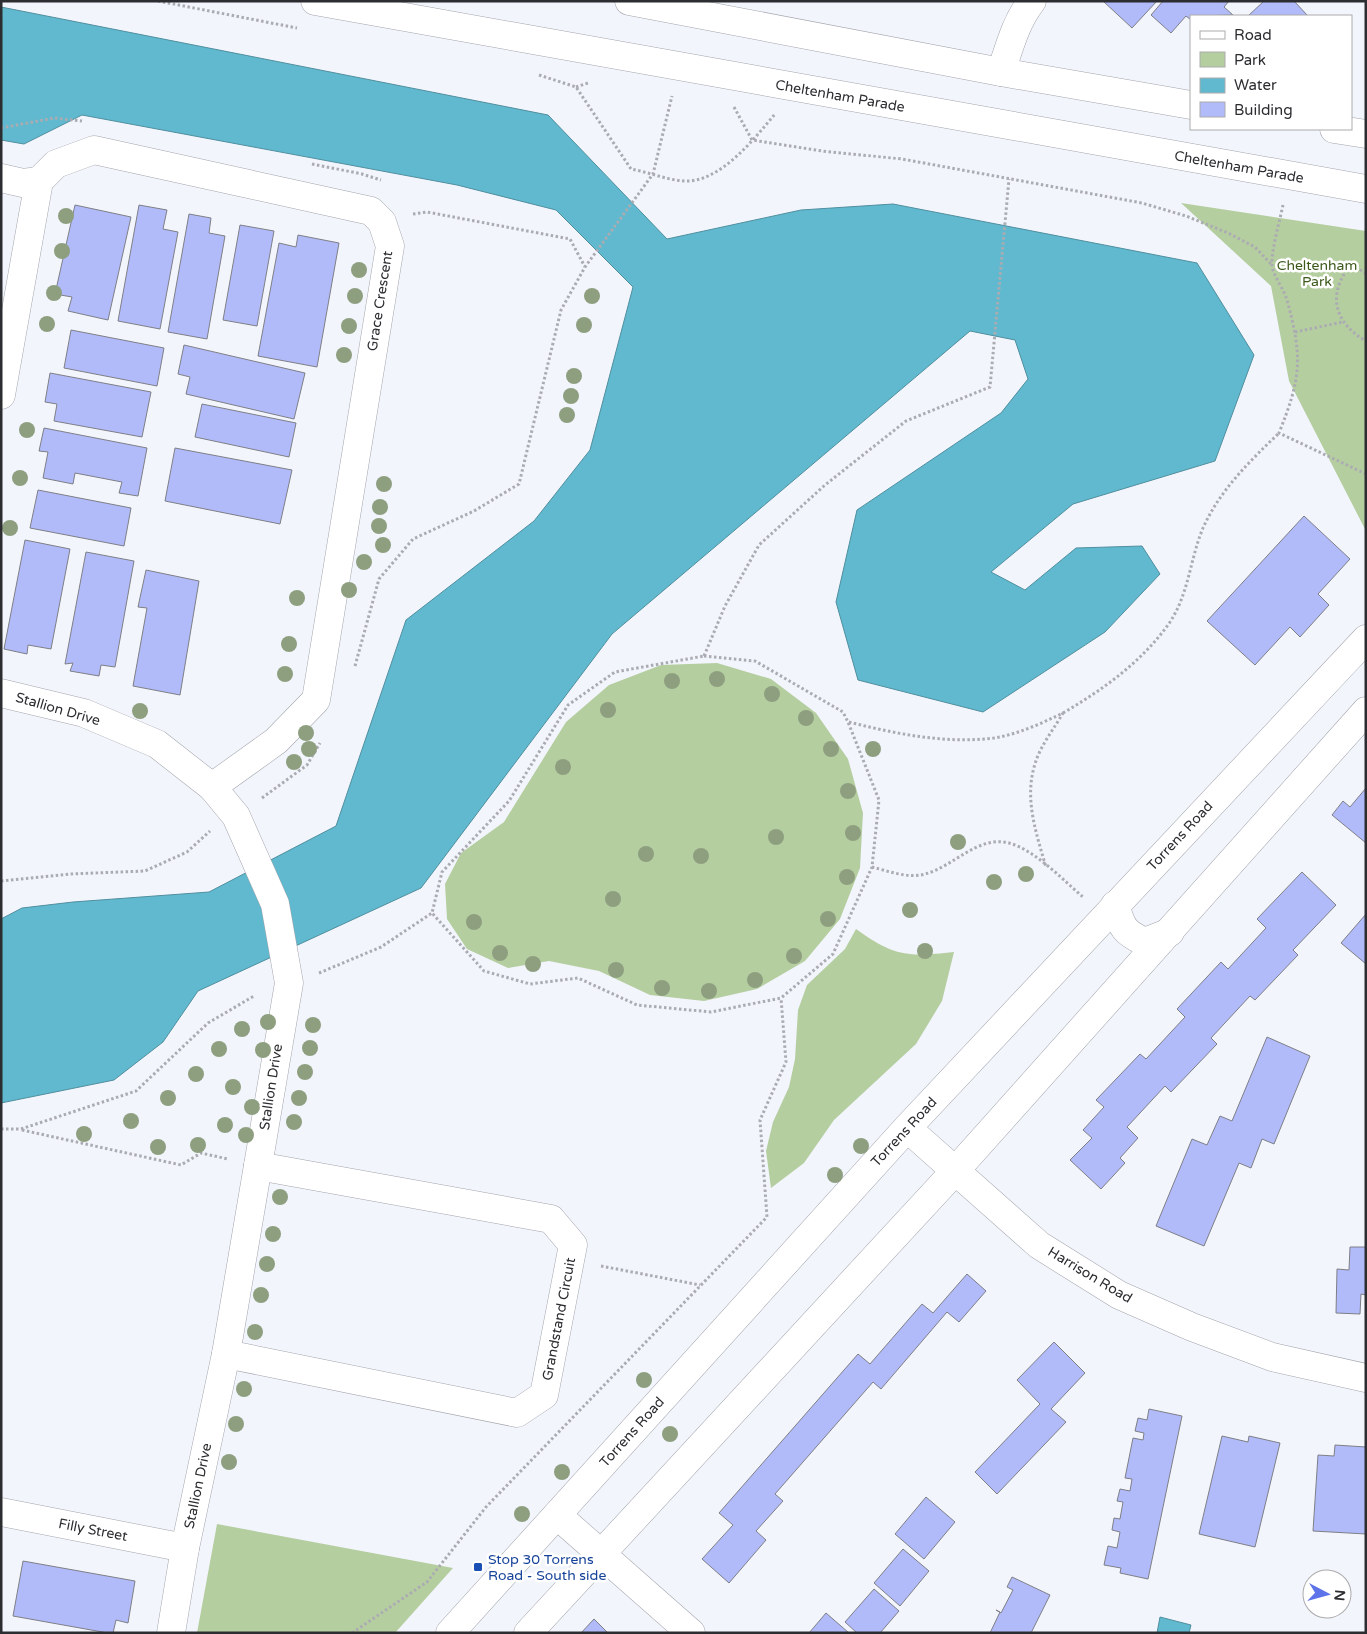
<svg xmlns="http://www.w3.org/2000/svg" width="1367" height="1634" viewBox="0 0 1367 1634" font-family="'Varela Round',sans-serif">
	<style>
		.green { fill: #b5cea0 }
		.water { fill: #60b9ce; stroke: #508f9f }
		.building { fill: #b1bbfa; stroke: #7e7f86 }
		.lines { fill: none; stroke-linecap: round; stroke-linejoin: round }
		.minor-casing { stroke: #a3a5ac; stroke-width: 29 }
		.secondary-casing { stroke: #a3a5ac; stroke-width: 29 }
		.path { stroke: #abacb2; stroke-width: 3; stroke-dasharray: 2.5 2.5; stroke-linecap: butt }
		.minor { stroke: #fff; stroke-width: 28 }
		.secondary { stroke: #fff; stroke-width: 28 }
		.tree { fill: #8e9f80 }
		.transit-dot { fill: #1a4fb4; stroke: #fff; stroke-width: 2 }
		.labels { text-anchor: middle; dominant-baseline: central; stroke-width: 5; stroke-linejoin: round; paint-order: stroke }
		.street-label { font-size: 14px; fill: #2c2d30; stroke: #fff }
		.park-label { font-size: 14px; fill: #3c591a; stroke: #fff }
		.transit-label { font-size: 14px; fill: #164399; stroke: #fff; text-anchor: start }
	</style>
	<rect width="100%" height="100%" fill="#f3f5fd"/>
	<!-- green -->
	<g class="green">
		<polygon points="1181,203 1366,231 1366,531 1289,381 1271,286"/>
		<polygon points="717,663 771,679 816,713 848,759 863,813 860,868 840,919 805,961 757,989 704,1001 650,995 599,971 549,961 508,968 467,949 447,919 445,884 461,853 504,822 566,722 609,685 661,665"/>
		<path d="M856 929C895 957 908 957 954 952L942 1001 916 1044 834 1120 804 1163 771 1188 766 1151 773 1122 789 1087 795 1059 798 1010 807 985 845 949Z"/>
		<polygon points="217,1524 453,1568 395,1633 197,1633"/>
	</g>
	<!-- water -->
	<g class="water">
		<polygon points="1,7 548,115 667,239 801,210 893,204 1197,263 1254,355 1215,461 1073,504 991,572 1025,590 1076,548 1142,546 1160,574 1105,632 983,712 858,680 836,602 857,510 1001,413 1028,379 1015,340 970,331 612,634 421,888 198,991 163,1042 114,1080 1,1103 1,919 22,908 73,902 209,892 336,826 406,620 534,521 590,450 633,287 556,210 457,185 82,115 24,144 1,140"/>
		<polygon points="1160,1617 1191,1625 1189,1633 1157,1633"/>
	</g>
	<!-- building -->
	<g class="building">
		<polygon points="1103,1 1157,1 1132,28"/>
		<polygon points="1163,1 1229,1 1224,7 1233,15 1191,16 1191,20 1186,16 1171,33 1151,15"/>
		<polygon points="1264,1 1294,1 1308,16 1248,16"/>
		<polygon points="75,205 131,217 108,320 68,311 72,297 55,294"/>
		<polygon points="139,205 167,210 163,229 178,232 160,329 118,321"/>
		<polygon points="189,214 211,218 209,233 225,236 207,339 168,332"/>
		<polygon points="240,225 274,231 257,326 223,320"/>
		<polygon points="298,235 339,243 317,367 258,356 279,243 296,247"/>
		<polygon points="71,330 164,348 157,386 64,368"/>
		<polygon points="184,345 305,373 294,419 186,394 190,377 178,374"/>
		<polygon points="50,373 151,392 142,437 54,421 57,404 45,402"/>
		<polygon points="202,404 296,423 289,457 195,437"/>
		<polygon points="44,428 147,448 138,496 119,493 122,482 75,473 73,484 43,478 48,452 39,451"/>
		<polygon points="175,448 292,470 280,524 165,501"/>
		<polygon points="38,490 131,508 124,546 30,528"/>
		<polygon points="1304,516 1350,559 1318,594 1329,605 1300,637 1290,627 1255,665 1207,621"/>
		<polygon points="25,540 70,549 51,649 28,645 27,654 4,649"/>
		<polygon points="86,552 134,561 115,667 101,665 99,676 70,671 73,663 65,664"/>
		<polygon points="146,570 199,581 180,695 133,686 147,608 138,607"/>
		<polygon points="1366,788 1366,843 1332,815 1343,801 1350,807"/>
		<polygon points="1302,872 1336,905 1293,950 1298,955 1255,1000 1250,996 1211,1038 1217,1044 1171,1092 1165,1086 1127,1127 1138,1138 1120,1158 1125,1163 1101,1189 1070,1160 1092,1138 1083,1130 1104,1107 1096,1100 1140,1054 1146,1059 1185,1017 1177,1009 1221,962 1228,969 1266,928 1257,919"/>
		<polygon points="1366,914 1366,964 1341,943"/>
		<polygon points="1267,1037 1310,1056 1274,1144 1262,1139 1251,1168 1239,1163 1204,1246 1156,1226 1192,1139 1207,1145 1220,1116 1232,1121"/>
		<polygon points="1350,1247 1366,1247 1366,1295 1361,1294 1360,1314 1336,1313 1337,1269 1349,1270"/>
		<polygon points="967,1274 986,1291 959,1322 947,1312 881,1389 873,1382 775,1494 783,1501 756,1531 766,1540 729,1583 702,1559 733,1525 719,1513 858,1354 870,1364 922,1304 933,1313"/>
		<polygon points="1054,1342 1085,1373 1051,1409 1066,1422 997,1494 975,1472 1040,1404 1017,1380"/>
		<polygon points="1149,1409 1182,1416 1148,1579 1120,1573 1121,1568 1104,1565 1108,1546 1117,1548 1120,1532 1112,1530 1114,1518 1120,1519 1123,1502 1117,1501 1120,1489 1130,1491 1132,1479 1125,1478 1133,1438 1143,1440 1144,1433 1135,1431 1138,1418 1147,1420"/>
		<polygon points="1222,1436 1248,1442 1249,1436 1280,1443 1255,1547 1199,1534"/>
		<polygon points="1335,1445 1366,1447 1366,1534 1313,1531 1318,1455 1334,1456"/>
		<polygon points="926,1497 955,1522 924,1559 895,1534"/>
		<polygon points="903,1549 929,1571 900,1606 874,1583"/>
		<polygon points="23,1561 135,1581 128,1623 116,1620 113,1633 108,1633 13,1616"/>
		<polygon points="1012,1577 1050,1595 1031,1633 990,1633 1000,1612 996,1610 1001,1613 1013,1590 1007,1587"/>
		<polygon points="874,1589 899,1611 880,1633 857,1633 845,1622"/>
		<polygon points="826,1613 849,1633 809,1633"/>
		<polygon points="594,1619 608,1633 581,1633"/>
	</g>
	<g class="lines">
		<!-- minor casing -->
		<g class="minor-casing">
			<g id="minor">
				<path d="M1001 72C1009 48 1016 21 1032 1"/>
				<polyline points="1,178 23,183 39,181"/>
				<polyline points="1,395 39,181 56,164 94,150 371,211 382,222 390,246 316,700 276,741 212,787"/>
				<polyline points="1,693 84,713 157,744 212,787 236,816 275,904 289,983 226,1354 185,1548 171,1633"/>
				<polyline points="907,1128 1039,1245 1119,1295 1192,1327 1272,1357 1366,1378"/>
				<polyline points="226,1354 517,1413 544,1395 573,1245 551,1219 258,1166"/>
				<polyline points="1,1512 185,1548"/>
				<polyline points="557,1515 691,1633"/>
			</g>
		</g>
		<!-- secondary casing -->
		<g class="secondary-casing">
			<g id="secondary">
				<polyline points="315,1 1366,189"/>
				<polyline points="629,1 1001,72 1191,105"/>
				<polyline points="1334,129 1366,134"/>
				<path d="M1115 905C1122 927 1123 932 1145 942L1170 932"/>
				<polyline points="450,1633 907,1128 1366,639"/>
				<polyline points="528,1633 955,1171 1366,711"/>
			</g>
		</g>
		<!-- path -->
		<g class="path">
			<polyline points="158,1 297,28"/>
			<path d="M539 75 576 87 631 169C648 172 667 180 684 181 720 183 754 139 775 114"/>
			<polyline points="576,87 588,83"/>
			<polyline points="734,107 752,140 822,151 902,159 1142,203 1186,216 1228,233 1255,247 1272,265"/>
			<polyline points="1,128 54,118 82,121"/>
			<polyline points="312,164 362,174 381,180"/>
			<path d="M1283 205C1280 220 1271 251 1272 265 1273 276 1284 289 1287 300 1303 358 1301 378 1279 433L1366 474"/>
			<polyline points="413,214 427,212 570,239 585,267"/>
			<path d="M1366 274 1359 269 1346 271C1327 300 1338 325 1366 341"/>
			<polyline points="1295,332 1343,322"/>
			<polygon points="704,656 755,661 843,712 848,722 879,800 872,867 833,954 781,998 711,1012 637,1005 578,978 530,984 484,971 432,913 442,872 509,801 568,705 615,672"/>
			<polyline points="704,656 725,606 759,545 825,485 906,421 990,387 1009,179"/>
			<polyline points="355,666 379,579 413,539 474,511 519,484 561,310 585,267 653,174 672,96"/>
			<path d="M1063 713C1104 689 1143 661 1170 622 1189 593 1190 559 1203 528 1220 490 1249 462 1279 433"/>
			<path d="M849 722C896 734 946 744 994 738 1019 734 1042 723 1063 713 1054 729 1040 746 1035 764 1024 798 1036 833 1046 867"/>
			<polyline points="262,798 307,765 320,743"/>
			<path d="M872 867C888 871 909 879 925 874 953 867 978 835 1009 843 1035 850 1063 880 1083 897"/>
			<polyline points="1,881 70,874 145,871 187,852 210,831"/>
			<polyline points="319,973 381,947 432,913"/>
			<polyline points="1,1129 21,1129 136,1091 208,1023 254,996"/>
			<polyline points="22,1130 181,1165 201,1153 228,1159"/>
			<polyline points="601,1266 700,1285"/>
			<polyline points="352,1633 427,1582 486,1507 767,1217 760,1120 786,1062 781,998"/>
		</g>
		<!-- minor -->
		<use href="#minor" class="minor"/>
		<!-- secondary -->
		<use href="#secondary" class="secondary"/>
	</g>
	<!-- trees -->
	<g class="tree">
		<circle cx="66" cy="216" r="8"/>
		<circle cx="62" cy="251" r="8"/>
		<circle cx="359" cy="270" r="8"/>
		<circle cx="54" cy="293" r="8"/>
		<circle cx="355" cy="296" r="8"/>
		<circle cx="592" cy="296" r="8"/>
		<circle cx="47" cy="324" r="8"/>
		<circle cx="584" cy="325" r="8"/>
		<circle cx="349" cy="326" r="8"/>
		<circle cx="344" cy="355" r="8"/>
		<circle cx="574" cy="376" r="8"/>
		<circle cx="571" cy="396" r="8"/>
		<circle cx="567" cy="415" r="8"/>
		<circle cx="27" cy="430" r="8"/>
		<circle cx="20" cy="478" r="8"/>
		<circle cx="384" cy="484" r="8"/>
		<circle cx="380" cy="507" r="8"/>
		<circle cx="379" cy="526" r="8"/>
		<circle cx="10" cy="528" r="8"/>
		<circle cx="383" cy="545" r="8"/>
		<circle cx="364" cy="562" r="8"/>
		<circle cx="349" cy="590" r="8"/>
		<circle cx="297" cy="598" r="8"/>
		<circle cx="289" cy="644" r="8"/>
		<circle cx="285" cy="674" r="8"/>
		<circle cx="717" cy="679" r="8"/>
		<circle cx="672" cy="681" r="8"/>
		<circle cx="772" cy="694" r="8"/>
		<circle cx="608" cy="710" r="8"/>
		<circle cx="140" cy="711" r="8"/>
		<circle cx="806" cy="718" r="8"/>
		<circle cx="306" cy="733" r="8"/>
		<circle cx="309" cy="749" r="8"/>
		<circle cx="831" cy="749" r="8"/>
		<circle cx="873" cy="749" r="8"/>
		<circle cx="294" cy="762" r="8"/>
		<circle cx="563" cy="767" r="8"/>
		<circle cx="848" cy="791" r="8"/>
		<circle cx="853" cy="833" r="8"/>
		<circle cx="776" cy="837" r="8"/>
		<circle cx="958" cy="842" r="8"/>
		<circle cx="646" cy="854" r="8"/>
		<circle cx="701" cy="856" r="8"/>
		<circle cx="1026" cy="874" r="8"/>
		<circle cx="847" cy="877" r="8"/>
		<circle cx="994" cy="882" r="8"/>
		<circle cx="613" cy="899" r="8"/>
		<circle cx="910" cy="910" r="8"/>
		<circle cx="828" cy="919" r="8"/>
		<circle cx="474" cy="922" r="8"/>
		<circle cx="925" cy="951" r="8"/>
		<circle cx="500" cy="953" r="8"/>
		<circle cx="794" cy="956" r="8"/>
		<circle cx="533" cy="964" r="8"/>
		<circle cx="616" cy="970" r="8"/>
		<circle cx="755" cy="980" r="8"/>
		<circle cx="662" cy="988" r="8"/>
		<circle cx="709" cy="991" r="8"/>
		<circle cx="268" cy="1022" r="8"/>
		<circle cx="313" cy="1025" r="8"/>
		<circle cx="242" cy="1029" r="8"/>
		<circle cx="310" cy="1048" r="8"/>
		<circle cx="219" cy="1049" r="8"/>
		<circle cx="263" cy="1050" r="8"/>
		<circle cx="305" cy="1072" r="8"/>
		<circle cx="196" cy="1074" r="8"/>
		<circle cx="233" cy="1087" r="8"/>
		<circle cx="168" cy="1098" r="8"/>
		<circle cx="299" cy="1098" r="8"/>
		<circle cx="252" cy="1107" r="8"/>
		<circle cx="131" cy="1121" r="8"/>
		<circle cx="294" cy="1122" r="8"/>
		<circle cx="225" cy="1125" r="8"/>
		<circle cx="84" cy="1134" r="8"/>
		<circle cx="246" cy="1135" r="8"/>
		<circle cx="198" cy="1145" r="8"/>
		<circle cx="861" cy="1146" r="8"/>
		<circle cx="158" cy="1147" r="8"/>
		<circle cx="835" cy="1175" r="8"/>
		<circle cx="280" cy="1197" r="8"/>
		<circle cx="273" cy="1234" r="8"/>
		<circle cx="267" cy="1264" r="8"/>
		<circle cx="261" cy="1295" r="8"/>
		<circle cx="255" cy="1332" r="8"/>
		<circle cx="644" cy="1380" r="8"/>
		<circle cx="244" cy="1389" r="8"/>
		<circle cx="236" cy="1424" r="8"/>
		<circle cx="670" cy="1434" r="8"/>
		<circle cx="229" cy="1462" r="8"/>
		<circle cx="562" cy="1472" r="8"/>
		<circle cx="522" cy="1514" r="8"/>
	</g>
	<!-- markers -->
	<rect class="transit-dot" x="473" y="1562" width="10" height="10" rx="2.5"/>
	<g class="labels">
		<!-- street labels -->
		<g class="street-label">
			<text transform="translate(840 96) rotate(10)">Cheltenham Parade</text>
			<text transform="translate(1239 167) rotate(10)">Cheltenham Parade</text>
			<text transform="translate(380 301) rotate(-81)">Grace Crescent</text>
			<text transform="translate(58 709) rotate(16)">Stallion Drive</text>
			<text transform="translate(1180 836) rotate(-47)">Torrens Road</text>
			<text transform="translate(271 1087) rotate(-81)">Stallion Drive</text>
			<text transform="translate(904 1132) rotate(-47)">Torrens Road</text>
			<text transform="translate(1090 1275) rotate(31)">Harrison Road</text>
			<text transform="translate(559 1319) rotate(-79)">Grandstand Circuit</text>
			<text transform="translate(632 1432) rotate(-48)">Torrens Road</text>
			<text transform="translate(198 1486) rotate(-78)">Stallion Drive</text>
			<text transform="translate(93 1530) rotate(11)">Filly Street</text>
		</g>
		<!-- park labels -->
		<g class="park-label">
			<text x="1317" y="265">Cheltenham<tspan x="1317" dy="16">Park</tspan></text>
		</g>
		<!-- transit labels -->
		<g class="transit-label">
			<text x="488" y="1559">Stop 30 Torrens<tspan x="488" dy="16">Road - South side</tspan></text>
		</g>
	</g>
	<!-- border -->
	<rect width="1367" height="1634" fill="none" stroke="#2c2d30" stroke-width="5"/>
	<!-- legend -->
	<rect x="1190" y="15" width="162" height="115" fill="#ffffff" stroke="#ababac"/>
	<rect x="1200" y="31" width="25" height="8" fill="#ffffff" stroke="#ababac"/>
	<text x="1234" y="40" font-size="15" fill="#2c2d30">Road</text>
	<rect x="1200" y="52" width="25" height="15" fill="#b5cea0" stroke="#ababac"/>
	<text x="1234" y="65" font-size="15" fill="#2c2d30">Park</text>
	<rect x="1200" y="78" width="25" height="15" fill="#60b9ce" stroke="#ababac"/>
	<text x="1234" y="90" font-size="15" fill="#2c2d30">Water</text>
	<rect x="1200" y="102" width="25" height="15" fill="#b1bbfa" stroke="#ababac"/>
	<text x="1234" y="115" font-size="15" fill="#2c2d30">Building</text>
	<!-- north arrow -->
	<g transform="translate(1327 1594) rotate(96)"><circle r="24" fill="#ffffff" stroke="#ababac"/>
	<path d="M0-4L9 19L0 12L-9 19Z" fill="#5c73e9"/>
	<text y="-8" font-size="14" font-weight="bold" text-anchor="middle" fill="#2c2d30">N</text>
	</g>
</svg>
